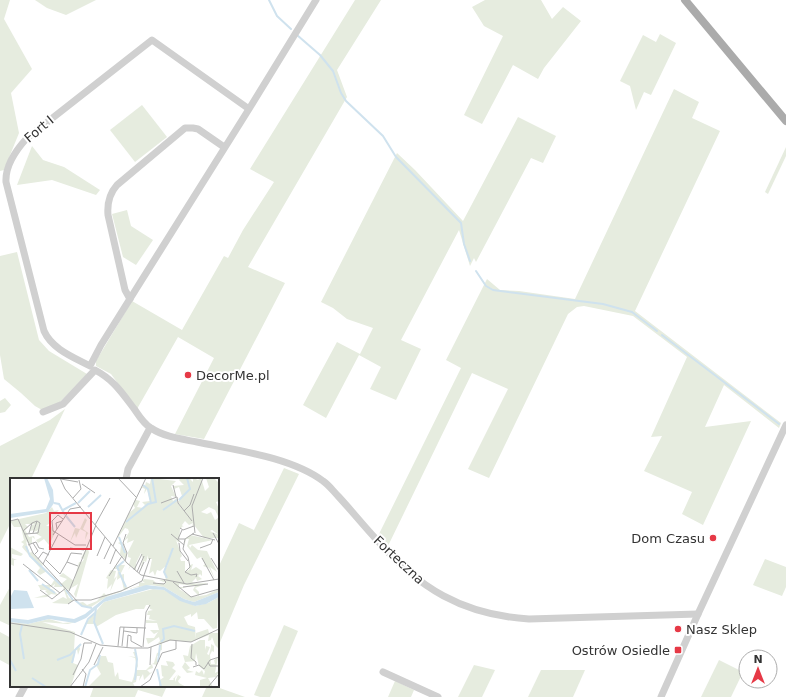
<svg xmlns="http://www.w3.org/2000/svg" width="786" height="697" viewBox="0 0 786 697" font-family="'DejaVu Sans',sans-serif">
	<style>
		.green { fill: #e6ecdf }
		.lines { fill: none; stroke-linecap: round; stroke-linejoin: round }
		.stream { stroke: #cfe2ee; stroke-width: 2 }
		.minor { stroke: #d0d0d0; stroke-width: 7 }
		.major { stroke: #ababab; stroke-width: 8 }
		.poi-dot { fill: #e63946; stroke: #fff; stroke-width: 1.5 }
		.labels { text-anchor: middle; dominant-baseline: central; stroke-width: 4; stroke-linejoin: round; paint-order: stroke }
		.street-label { font-size: 13px; fill: #333; stroke: #fff }
		.poi-label { font-size: 13px; fill: #333; stroke: #fff; text-anchor: start }
		.inset-river { fill: none; stroke: #cfe2ee; stroke-width: 2 }
		.inset-road { fill: none; stroke: #adadad; stroke-width: 1 }
		.view { fill: #e63946; fill-opacity: 0.15; stroke: #e63946; stroke-width: 2 }
		.inset-edge { fill: none; stroke: #333; stroke-width: 2 }
	</style>
	<rect width="100%" height="100%" fill="#fff"/>
	<!-- green -->
	<g class="green">
		<polygon points="0,0 10,0 4,19 32,69 11,93 19,133 4,170 0,171"/>
		<polygon points="35,0 96,0 66,15 47,8"/>
		<polygon points="355,0 381,0 337,70 347,97 248,267 285,283 204,439 175,434 214,358 178,337 137,409 111,374 96,366 96,361 132,301 182,330 224,256 228,258 243,230 274,182 250,169"/>
		<polygon points="485,0 541,0 552,19 563,7 581,21 544,68 538,79 513,65 482,124 464,115 503,36 484,26 472,7"/>
		<polygon points="660,34 676,43 651,95 644,92 636,110 630,86 620,81 643,35 656,42"/>
		<polygon points="674,89 699,102 692,118 720,131 635,311 781,423 779,428 724,385 705,427 751,421 703,525 682,514 692,492 644,471 662,436 651,437 687,357 633,316 584,306 577,307 568,314 489,478 468,469 508,389 472,373 387,548 378,536 461,368 446,360 487,279 500,290 519,291 575,299"/>
		<polygon points="142,105 167,137 135,162 110,130"/>
		<polygon points="518,117 556,136 543,163 531,158 476,262 474,258 470,266 459,230 401,340 421,349 396,400 370,389 381,367 359,355 326,418 303,405 337,342 360,354 373,328 347,319 333,308 321,302 397,153 415,170 463,221"/>
		<polygon points="32,146 43,160 64,167 100,190 96,195 52,180 17,185"/>
		<polygon points="786,147 786,156 768,194 765,192"/>
		<polygon points="127,210 131,226 153,240 136,265 123,257 112,214"/>
		<polygon points="17,252 39,340 49,351 87,374 59,403 42,410 35,406 21,393 4,379 0,355 0,256"/>
		<polygon points="5,398 11,405 5,412 0,413 0,401"/>
		<polygon points="65,409 31,479 11,479 11,522 0,544 0,446 50,420"/>
		<polygon points="284,468 299,474 244,585 218,647 218,568 239,523 254,530"/>
		<polygon points="765,559 786,567 786,587 782,596 753,585"/>
		<polygon points="11,585 11,626 0,621 0,605"/>
		<polygon points="284,625 298,631 270,697 260,697 254,695"/>
		<polygon points="0,632 11,638 11,666 0,660"/>
		<polygon points="719,660 743,672 731,697 701,697"/>
		<polygon points="474,665 495,670 482,697 458,697"/>
		<polygon points="541,670 585,670 573,697 528,697"/>
		<polygon points="395,681 414,690 411,697 388,697"/>
		<polygon points="94,686 167,686 162,697 138,690 135,697 90,697"/>
		<polygon points="207,686 214,686 245,697 202,697"/>
	</g>
	<g class="lines">
		<!-- stream -->
		<g class="stream">
			<polyline points="269,0 277,16 291,29"/>
			<polyline points="297,35 320,55 333,71 341,93 346,101 383,136 396,157 461,223 464,244 470,261"/>
			<polyline points="476,271 486,286 493,290 603,304 632,312 657,331"/>
			<polyline points="662,335 779,424"/>
		</g>
		<!-- minor -->
		<g class="minor">
			<path d="M249 109 152 40 27 138C17 149 5 166 6 182L44 331C52 349 73 357 90 366L101 345 249 109 316 0"/>
			<path d="M130 299 125 290 108 215C107 203 109 194 117 185L185 128H193L198 129 224 147"/>
			<path d="M43 412 63 404 95 370C114 380 122 393 135 410 139 416 144 424 151 428 164 437 182 439 197 442 235 450 291 457 323 481 329 485 333 491 338 496 351 510 363 525 376 539 418 588 463 615 529 619L698 614"/>
			<polyline points="126,479 128,469 150,428"/>
			<polyline points="383,672 438,697"/>
			<polyline points="19,697 25,686"/>
			<polyline points="661,697 698,614 786,425"/>
		</g>
		<!-- major -->
		<polyline class="major" points="685,0 786,121"/>
	</g>
	<!-- markers -->
	<g class="poi-dot">
		<circle cx="188" cy="375" r="4"/>
		<circle cx="713" cy="538" r="4"/>
		<circle cx="678" cy="629" r="4"/>
		<rect x="674" y="646" width="8" height="8" rx="2"/>
	</g>
	<g class="labels">
		<!-- street labels -->
		<g class="street-label">
			<text transform="translate(39 129) rotate(-40)">Fort I</text>
			<text transform="translate(399 560) rotate(43)">Forteczna</text>
		</g>
		<!-- poi labels -->
		<g class="poi-label">
			<text x="196" y="375">DecorMe.pl</text>
			<text x="705" y="538" text-anchor="end">Dom Czasu</text>
			<text x="686" y="629">Nasz Sklep</text>
			<text x="670" y="650" text-anchor="end">Ostrów Osiedle</text>
		</g>
	</g>
	<!-- overview -->
	<g transform="translate(10 478)">
		<rect width="209" height="209" fill="#fff"/>
		<path d="M141 0 166 3 161 8 166 19 161 18 163 23 167 20V24L174 34 168 24 172 18 169 9 164 11 163 8 174 7 169 2 171 0H179L183 4V0L188 2 191 0 195 13 199 9 196 0H204L209 5V23L206 24 209 31V40L205 32 199 29 191 34 197 36 201 34 205 42 208 40 209 42V57L202 52 200 53 209 57V60H194L184 47 182 49 183 45 179 47 175 43 172 47 175 51 173 48 170 51 169 65 166 62 172 78 170 80 171 83H175V93L179 92 180 87 183 86 181 92 186 89 192 93V98L190 96 188 98 192 101 187 103 186 100 182 104 185 105 177 106 198 105 185 110 189 114V118L183 112 185 108 169 106V109H177L169 111 182 119 196 117 209 111V114L184 124 174 121 154 109 141 107 117 111 110 114 98 118 81 129 72 128 68 125 73 124 77 127 87 123 94 115 96 117 114 112 111 99 107 102 108 91H103L107 87H115L110 97 114 96V105L118 111 129 108V104L135 105 132 103 134 101 143 102 147 106 156 105 149 102H156L154 94 158 86 150 93 147 92 145 98 143 93 139 96 142 81H138V77L136 84 134 83 130 93 133 81 131 75 126 85V93L121 88 118 92 120 88 114 83 119 86 121 80 118 79V74L124 62 117 65 118 60 114 63 119 54 118 51 115 50 109 58 112 68 116 65 113 69 117 75 116 82 110 76 111 67 108 65 110 64 108 58 119 35 125 30 123 26 126 19V22L130 23 127 29 133 30 135 27 132 24 140 23 137 11 134 16 135 11 131 9 135 8 136 4 140 6ZM42 29 44 33 49 32 46 35H41V44L36 48H41L45 55 39 67 43 66 38 70 40 73 38 71 39 67 34 61 28 65 26 62 32 59 25 55 31 51 24 54V52L20 53 21 47 26 46H15L18 49 15 52 19 59 24 58 25 61 22 59V65L19 66 16 63 19 75 22 74 33 87 31 89 37 93 30 97 27 94 30 90 12 69 14 66 11 64 14 62 11 49H4L0 43 36 35ZM75 40 77 42 73 51 81 57 78 55 75 62 76 54 70 51 66 60 65 55 60 64 65 50 70 51ZM180 57 203 62 179 67 180 70 182 67 188 72 197 73 207 94 200 89 205 101 199 90 193 88 195 86 191 79 187 81 177 68 179 61H176L174 70 175 61ZM0 69 13 76 11 78 2 76V80L7 82H4V88L0 86ZM77 69 79 74 66 120 64 116 68 106 58 112 51 106 57 101 49 98 53 95 64 103 69 84H72L74 81 71 80ZM101 92 106 93 104 101 107 98 100 114 102 106 97 111 98 101 96 100ZM45 101 54 109 58 115H60L57 116 59 120 64 122 58 126 42 125 53 119 57 121 53 109H44L45 106 38 111H42L48 117 41 116 37 119 24 120 38 116 35 113 37 112H31L28 107H41ZM143 111 154 112 185 128 198 125 209 119 207 150 203 151 194 141H188L187 134 181 139V136L174 139 178 147 185 149 186 161V155L198 151 199 155H208L209 171 205 167 202 159 201 162 198 163 199 157 181 164 163 162 152 165V172L149 173 150 165 147 166 150 163 149 159 138 166 136 160H144L148 154 144 156 140 152H149L147 145H136V142L147 143 139 141 140 137H137L138 133 143 132 140 131 139 127H136L134 131H126L106 137 86 149 84 143 86 137 83 143 84 146H75L94 124ZM39 141 53 145 66 144 58 146 32 144 65 154 64 172 69 167 70 171 68 177 67 171 65 174 63 185 68 187 61 208 0 209V144L18 146ZM190 162H195V172L196 168 200 169 197 176 199 177 201 169V166L204 168V174L202 173 200 177 201 186H205L204 182 208 179 205 195 209 193 206 199 198 200 203 209H207H190V202L197 200 185 197 186 193 189 195 192 192 194 197 195 193 189 188 186 175 185 183 175 184 180 190 177 192 184 194 177 195 172 189 175 184 173 177 178 178 180 168ZM152 173 148 175 151 177 147 178V190V187L142 186 143 190 137 192 140 195 143 193 134 202 133 196 129 203 130 198H127L126 204 123 205 125 209H78L91 196 86 187 91 178H96L98 184 103 185 105 199 108 194 109 201 122 204 127 188 125 180 118 178 125 179 123 174H125L128 188 126 192H136L142 186 144 185 147 175ZM156 183 163 184 165 187 162 190 166 193 159 202H164L163 201 168 196 165 200V204L168 197 171 199 168 203 169 205 176 209H149V203L154 199 152 198 151 187 158 188Z" fill="#e6ecdf"/>
		<path d="M34 0H37L43 12 44 25 38 34 0 40V36L36 31 40 21ZM136 107 154 109 174 121 184 124 209 114V119L196 126 185 128 170 123 154 112 140 111 94 124 76 140 65 145 39 141 18 146 0 144V140L18 142 38 137 64 141 75 136 96 119ZM4 112 17 113 24 130 0 131V120Z" fill="#cfe2ee"/>
		<path class="inset-river" d="M133 7 138 11 141 25M169 22 180 11 177 0M44 25 49 26 55 37M68 25 80 13M78 29 91 17M53 32 66 25M153 32 167 22M56 38 65 49M116 44 138 26 146 24 142 0M109 59 115 75M16 68 20 78 52 108M19 92 28 103M109 93 107 89 114 83M109 94 116 109M157 100 154 94 163 70M32 106 45 115M56 112 63 122M65 122 72 128 82 130M86 130 84 144 93 166M12 147 10 156 14 181M71 157 78 141 86 134M151 164 154 161 153 151 164 148 185 153M0 182 6 193M47 182 60 177 71 166M148 184 150 167M62 185 65 173M147 191 151 209M22 200 36 209M125 202 127 181 125 171M75 209 80 192 88 186 90 177"/>
		<path class="inset-road" d="M50 0 55 11 117 85 131 97 177 106 209 101M108 0 126 19M51 1 68 4M72 6 85 15M163 7 166 19M63 20 71 11 69 2M151 25 167 19 168 25 182 43M174 33 180 27 184 16M53 41 48 37 42 43 43 53 45 54 60 31 71 29M0 43 8 41 23 75 67 123M85 47 100 20M170 50 173 52 184 48M47 51 46 45 52 43M172 52 168 61H175M13 53 22 45M19 55 22 45 27 43M23 55 27 43M184 55 175 61 173 71 178 79 180 89 175 94 181 97 187 96 186 99M185 55 182 28 193 0M203 55 209 66M15 56 28 55 30 45 27 43M161 56 174 67M182 56 205 62M43 57 45 54 65 67H76M23 65 26 64 29 70 34 71M169 65 170 73 178 83M18 67 23 65 28 73 25 76M103 68 136 0M60 70 74 72M190 70 201 66 203 61M87 78 95 59M192 80 204 102M201 80 209 93M28 81 33 74 39 77M94 81 101 66M36 82 50 96 57 84M115 83 117 75 113 65 116 56M13 86 50 115M33 86 48 57M100 86 106 71M68 88 57 84 61 75 72 76M124 92 132 76M167 93 174 105M127 94 134 78M129 95 134 84M99 98 112 78M163 104 181 119 209 111M143 105 154 106 156 104 154 102M173 109 198 106M30 112 42 121 56 110M59 113 86 47M58 126 64 122H81L111 113 132 103 140 80M0 145 60 154 90 167 122 170H138L160 162 181 164 209 151M114 153 127 155V150M182 166 181 180 186 184V187M108 168 110 149 136 150M112 168 114 149M117 169 118 157 121 158V163L132 169M133 169 136 134 140 127M198 184 200 188H209M84 187 93 169M140 187 141 169M183 189 189 187 194 191 200 182 209 179M72 191 76 196 73 209M63 197 71 181 74 165H82M60 209 79 184 86 166M130 209 140 202 152 175 166 171V163M198 209 209 196"/>
		<path class="view" d="M40 35H81V71H40Z"/>
		<rect width="209" height="209" class="inset-edge"/>
	</g>
	<!-- north arrow -->
	<g transform="translate(758 669)"><circle r="19" fill="#ffffff" stroke="#adadad"/>
	<path d="M0-3L7 15L0 10L-7 15Z" fill="#e63946"/>
	<text y="-6" font-size="11" font-weight="bold" text-anchor="middle" fill="#333333">N</text>
	</g>
</svg>
